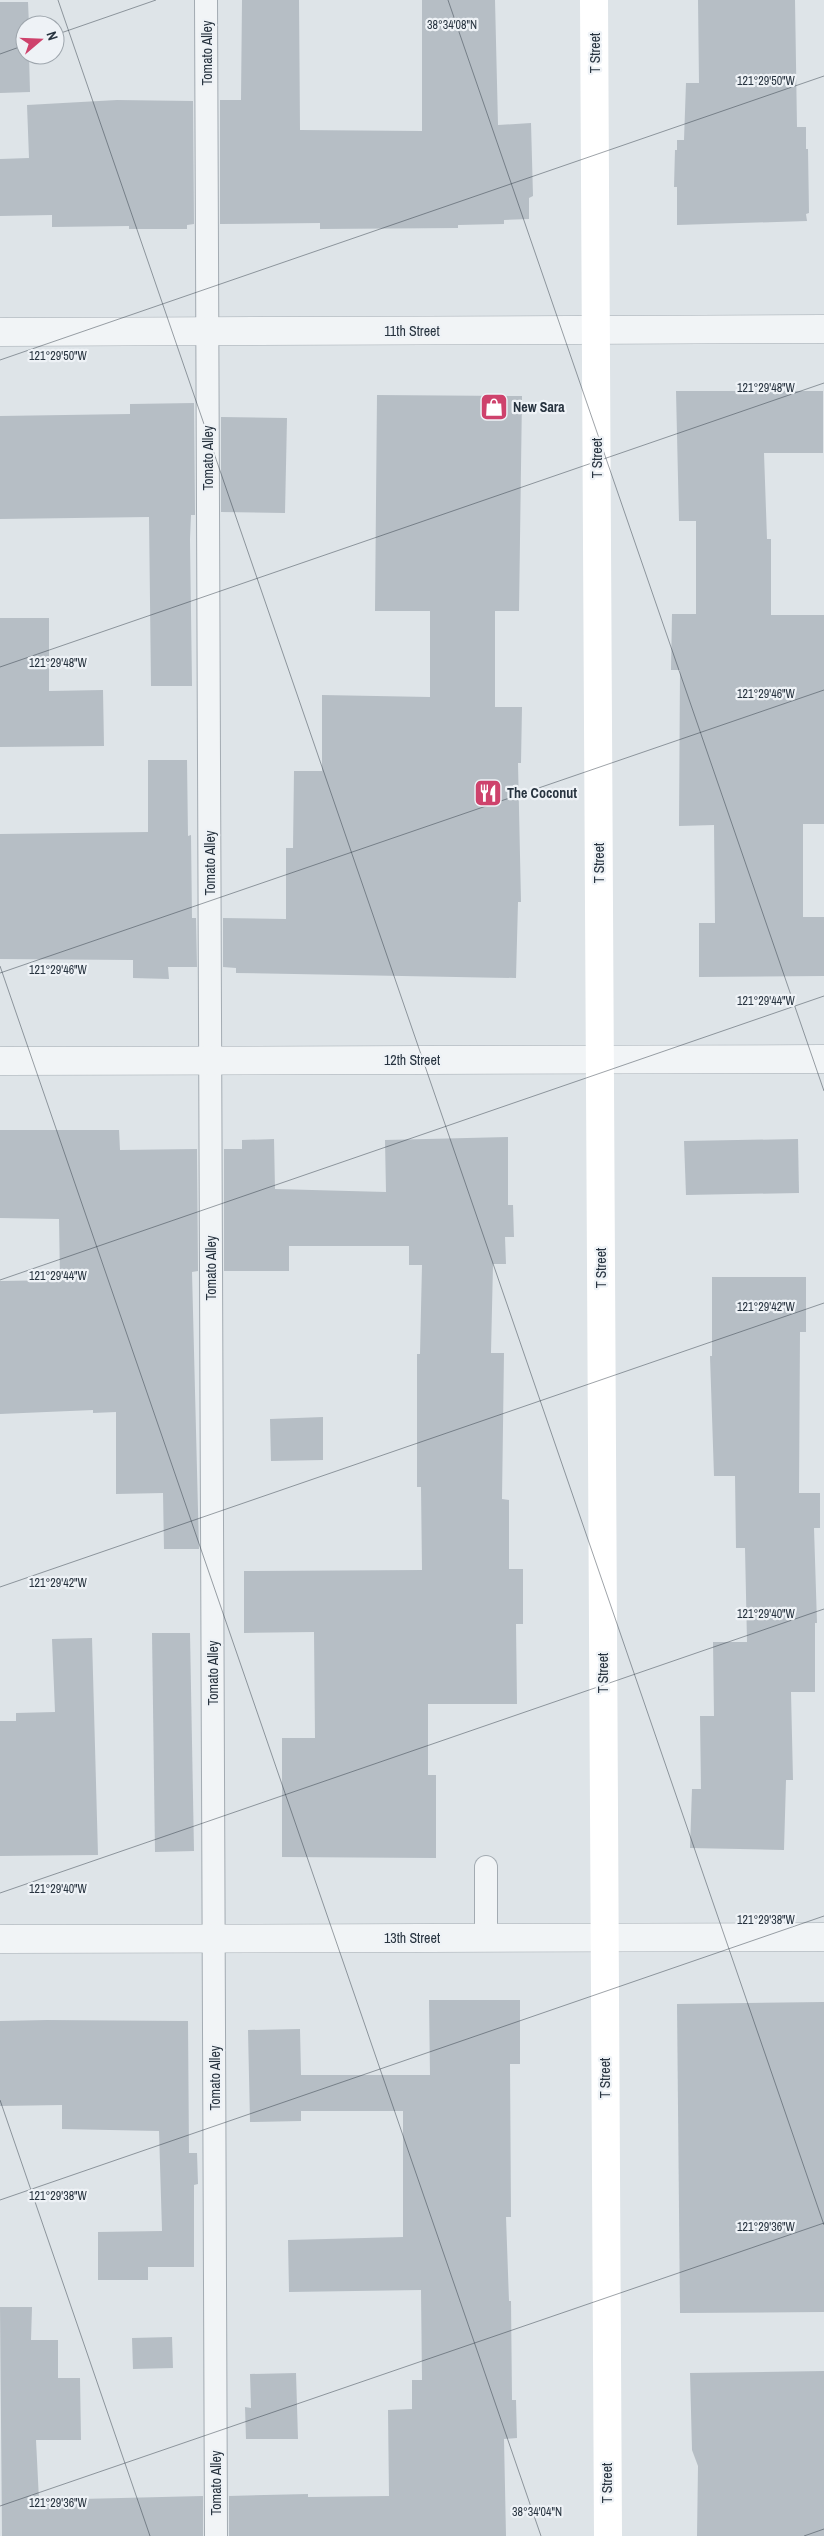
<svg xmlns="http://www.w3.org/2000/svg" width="824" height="2536" viewBox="0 0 824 2536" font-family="'Archivo Narrow',sans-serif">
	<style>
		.building { fill: #b6bec5 }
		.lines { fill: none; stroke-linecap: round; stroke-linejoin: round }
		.lane-casing { stroke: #a3abb2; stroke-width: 24 }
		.street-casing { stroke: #a3abb2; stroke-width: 29 }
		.lane { stroke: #f1f4f6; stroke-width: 22 }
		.street { stroke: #f1f4f6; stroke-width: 28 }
		.secondary { stroke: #fff; stroke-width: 28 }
		.ticks { fill: none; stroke: #27333f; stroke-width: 1; stroke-opacity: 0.45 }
		.labels { text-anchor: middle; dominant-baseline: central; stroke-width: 4.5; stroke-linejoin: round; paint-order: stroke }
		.street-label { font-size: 14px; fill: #27333f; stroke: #eef2f6 }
		.poi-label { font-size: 14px; font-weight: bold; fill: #27333f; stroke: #eef2f6; text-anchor: start }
		.ticks-label { font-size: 12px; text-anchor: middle; fill: #27333f; stroke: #eef2f6; stroke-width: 4.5; stroke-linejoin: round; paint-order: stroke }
	</style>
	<rect width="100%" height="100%" fill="#dee4e8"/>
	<!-- building -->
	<g class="building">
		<polygon points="242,0 299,0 300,130 422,131 422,0 495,0 498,125 531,123 533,196 529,198 529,219 504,220 504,224 458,225 458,228 320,229 320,223 220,224 220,100 241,100"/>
		<polygon points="698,0 795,0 797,127 806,127 806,149 808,149 809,213 806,214 807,221 677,225 677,187 674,187 675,150 677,150 677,140 684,140 686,83 699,83"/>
		<polygon points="0,2 28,2 29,25 25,25 25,55 29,55 30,92 0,93"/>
		<polygon points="117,100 193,101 194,224 187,225 187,229 129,229 129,226 52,227 52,215 0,216 0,159 29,158 27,105"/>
		<polygon points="676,391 823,391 823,453 764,453 767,539 771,539 771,615 824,615 824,824 803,824 803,917 824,917 824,976 699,977 699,923 715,923 714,825 679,826 680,670 671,670 672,614 696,614 696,521 679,521"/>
		<polygon points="377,395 522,396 519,611 495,611 495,707 522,707 521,763 518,763 521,902 518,902 516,978 236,973 236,968 223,967 223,918 286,919 286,848 293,848 294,771 322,771 322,695 430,697 430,611 375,611"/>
		<polygon points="194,403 195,512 195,515 191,515 190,539 192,686 151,686 149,517 0,519 0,416 130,414 130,404"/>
		<polygon points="221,417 287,418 285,513 221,512"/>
		<polygon points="0,618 49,618 49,691 103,690 104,746 0,747"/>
		<polygon points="148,760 187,760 188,836 191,835 192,918 196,918 197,967 168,967 169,979 133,978 133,960 0,959 0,834 148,832"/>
		<polygon points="0,1130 119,1130 120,1150 197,1149 198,1271 192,1272 199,1549 164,1549 163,1493 116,1494 116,1412 93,1413 93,1410 0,1414 0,1281 60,1280 59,1219 0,1218"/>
		<polygon points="508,1137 508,1205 513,1205 514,1237 505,1237 506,1264 493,1264 491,1353 504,1353 502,1499 509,1500 509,1569 523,1569 523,1624 516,1624 517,1704 428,1704 428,1775 436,1775 436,1858 282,1857 282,1738 315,1738 314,1632 244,1633 244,1571 422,1570 421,1487 417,1487 417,1354 420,1354 422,1265 409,1265 409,1246 289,1246 289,1271 224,1271 224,1149 242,1149 242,1140 274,1139 275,1189 386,1192 385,1140"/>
		<polygon points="798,1139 799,1193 686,1195 684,1141"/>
		<polygon points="712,1277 806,1277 806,1332 800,1332 799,1493 820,1493 820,1528 814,1528 817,1623 815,1623 815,1692 791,1692 793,1780 786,1780 784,1850 690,1848 692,1789 701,1789 700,1716 714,1716 713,1642 747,1642 745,1548 736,1548 735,1476 714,1476 710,1356 712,1356"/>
		<polygon points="323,1417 323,1460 271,1461 270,1419"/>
		<polygon points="152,1633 190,1633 194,1851 155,1852"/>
		<polygon points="92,1638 98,1855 0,1856 0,1721 16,1721 16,1713 55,1712 52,1639"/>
		<polygon points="429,2000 520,2000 520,2064 510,2064 511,2217 506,2217 509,2301 511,2301 512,2400 516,2400 517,2438 504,2439 506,2536 229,2536 229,2496 308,2494 308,2497 389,2496 388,2410 412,2409 412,2380 422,2380 421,2290 289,2292 288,2240 403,2237 403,2111 301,2111 301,2121 250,2122 248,2030 300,2029 301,2075 430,2075"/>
		<polygon points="824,2002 824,2312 680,2313 677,2004"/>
		<polygon points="47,2020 188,2021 189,2153 197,2153 198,2184 194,2185 194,2267 148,2267 148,2280 98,2280 98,2232 162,2231 159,2131 62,2129 62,2105 0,2106 0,2021"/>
		<polygon points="0,2307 32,2307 31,2340 58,2340 58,2378 80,2378 81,2440 36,2440 39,2500 203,2496 203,2536 2,2536"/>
		<polygon points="172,2337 173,2368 133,2369 132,2338"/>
		<polygon points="824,2371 824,2536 697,2536 698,2466 692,2450 690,2373"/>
		<polygon points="296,2373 298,2439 246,2439 245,2407 251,2408 250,2374"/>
	</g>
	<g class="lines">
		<!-- lane casing -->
		<g class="lane-casing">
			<g id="lane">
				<polyline points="206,0 216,2536"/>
				<polyline points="486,1867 486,1938"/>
			</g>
		</g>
		<!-- street casing -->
		<g class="street-casing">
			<g id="street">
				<polyline points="0,332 824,329"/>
				<polyline points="0,1061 824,1059"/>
				<polyline points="0,1939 824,1937"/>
			</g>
		</g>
		<!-- lane -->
		<use href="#lane" class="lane"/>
		<!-- street -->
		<use href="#street" class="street"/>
		<!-- secondary -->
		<polyline class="secondary" points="594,0 608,2536"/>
	</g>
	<!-- ticks -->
	<path class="ticks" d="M58 0 824 2225M448 0 824 1091M55 35 156 0M0 54 25 45M0 360 824 76M0 667 824 383M0 966 541 2536M0 973 824 690M0 1280 824 996M0 1587 824 1303M0 1893 824 1609M0 2100 150 2536M0 2200 824 1916M0 2506 824 2223M804 2536 824 2529"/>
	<!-- icons -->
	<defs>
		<g id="shop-square" transform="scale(1.4375)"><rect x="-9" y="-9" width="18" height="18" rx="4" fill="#ce426c" stroke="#eef2f6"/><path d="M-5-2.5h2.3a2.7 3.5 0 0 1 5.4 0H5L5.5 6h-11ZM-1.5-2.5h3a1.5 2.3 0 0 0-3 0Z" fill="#fff"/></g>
		<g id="restaurant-square" transform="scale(1.4375)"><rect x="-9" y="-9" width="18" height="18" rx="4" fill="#ce426c" stroke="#eef2f6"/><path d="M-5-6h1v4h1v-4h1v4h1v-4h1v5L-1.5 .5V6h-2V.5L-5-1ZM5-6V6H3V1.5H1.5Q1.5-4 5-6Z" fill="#fff"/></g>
	</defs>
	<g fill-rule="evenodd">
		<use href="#shop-square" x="494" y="407"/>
		<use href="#restaurant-square" x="488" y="793"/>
	</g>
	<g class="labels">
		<!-- street labels -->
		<g class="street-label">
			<text transform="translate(207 53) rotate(-90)">Tomato Alley</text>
			<text transform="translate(595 53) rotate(-90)">T Street</text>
			<text x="412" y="331">11th Street</text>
			<text transform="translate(208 458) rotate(-90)">Tomato Alley</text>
			<text transform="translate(597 458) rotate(-90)">T Street</text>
			<text transform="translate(210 863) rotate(-90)">Tomato Alley</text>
			<text transform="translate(599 863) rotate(-90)">T Street</text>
			<text x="412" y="1060">12th Street</text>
			<text transform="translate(211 1268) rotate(-90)">Tomato Alley</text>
			<text transform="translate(601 1268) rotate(-90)">T Street</text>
			<text transform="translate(213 1673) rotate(-90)">Tomato Alley</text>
			<text transform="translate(603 1673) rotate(-90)">T Street</text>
			<text x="412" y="1938">13th Street</text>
			<text transform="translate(215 2078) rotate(-90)">Tomato Alley</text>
			<text transform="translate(605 2078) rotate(-90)">T Street</text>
			<text transform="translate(216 2483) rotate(-90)">Tomato Alley</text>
			<text transform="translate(607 2483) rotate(-90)">T Street</text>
		</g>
		<!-- poi labels -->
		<g class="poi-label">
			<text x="513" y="407">New Sara</text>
			<text x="507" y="793">The Coconut</text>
		</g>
	</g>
	<g class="ticks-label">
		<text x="452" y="29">38°34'08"N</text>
		<text x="766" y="85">121°29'50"W</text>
		<text x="58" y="360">121°29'50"W</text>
		<text x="766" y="392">121°29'48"W</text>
		<text x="58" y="667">121°29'48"W</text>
		<text x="766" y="698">121°29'46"W</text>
		<text x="58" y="974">121°29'46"W</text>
		<text x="766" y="1005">121°29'44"W</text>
		<text x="58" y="1280">121°29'44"W</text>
		<text x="766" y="1311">121°29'42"W</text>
		<text x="58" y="1587">121°29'42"W</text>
		<text x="766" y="1618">121°29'40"W</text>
		<text x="58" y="1893">121°29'40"W</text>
		<text x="766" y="1924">121°29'38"W</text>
		<text x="58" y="2200">121°29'38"W</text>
		<text x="766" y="2231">121°29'36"W</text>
		<text x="58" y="2507">121°29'36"W</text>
		<text x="537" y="2516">38°34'04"N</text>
	</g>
	<!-- north arrow -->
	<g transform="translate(40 40) rotate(71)"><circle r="24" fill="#eef2f6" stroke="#9ea6ad"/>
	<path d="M0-4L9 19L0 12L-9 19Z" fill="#ce426c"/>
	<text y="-8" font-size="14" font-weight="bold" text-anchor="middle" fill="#27333f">N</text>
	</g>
</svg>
